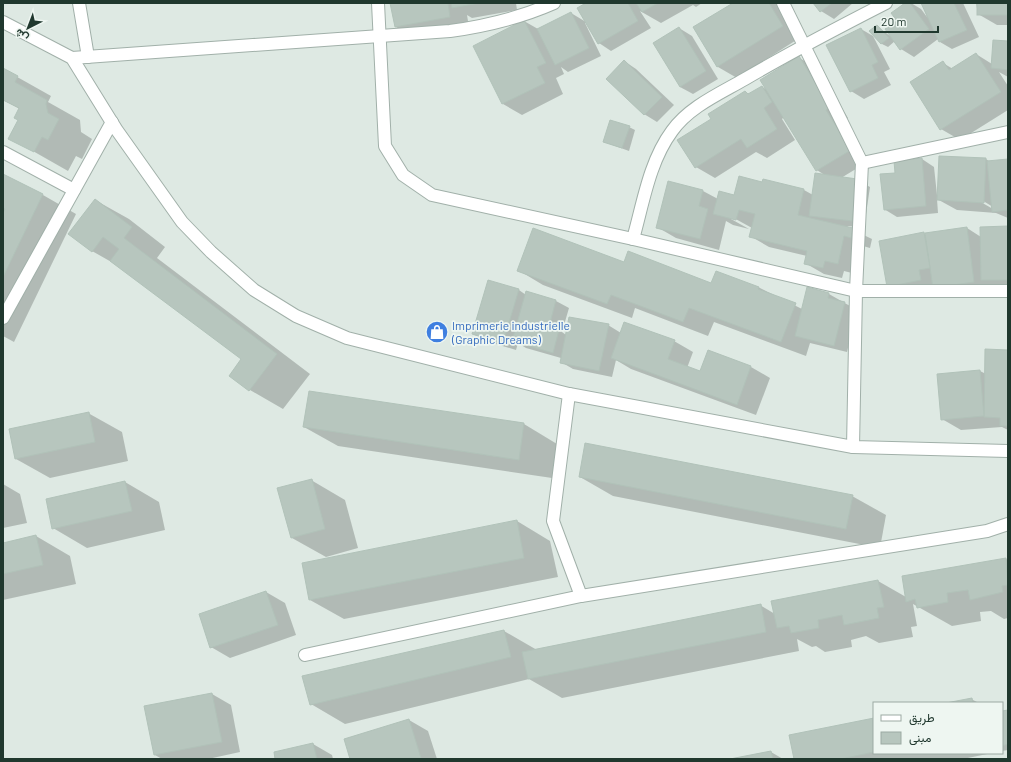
<svg xmlns="http://www.w3.org/2000/svg" width="1011" height="762" viewBox="0 0 1011 762" font-family="Barlow,Vazirmatn,sans-serif">
	<style>
		.shadow { fill: #0003; fill-rule: evenodd }
		.building { fill: #b7c6be; stroke: #b1c2b9 }
		.lines { fill: none; stroke-linecap: round; stroke-linejoin: round }
		.street-casing { stroke: #a1b0a9; stroke-width: 14 }
		.street { stroke: #fff; stroke-width: 12 }
		.labels { text-anchor: middle; dominant-baseline: central; stroke-width: 3.5; stroke-linejoin: round; paint-order: stroke }
		.shop-label { font-size: 12px; fill: #366cbe; stroke: #eef6f1; text-anchor: start }
	</style>
	<rect width="100%" height="100%" fill="#dee9e3"/>
	<!-- shadow -->
	<g class="shadow">
		<polygon points="391,3 516,3 517,10 472,18 467,15 469,27 415,38 396,27"/>
		<polygon points="588,3 702,3 696,7 693,5 661,23 640,11 651,28 611,51 599,43 586,22 585,23 601,56 568,72 561,67 564,74 556,78 563,94 522,115 503,104 524,21 538,29 571,13 586,22"/>
		<polygon points="735,3 781,3 801,37 737,78 718,67 694,27"/>
		<polygon points="814,3 853,3 834,19 821,11"/>
		<polygon points="907,3 911,3 921,9 927,17 922,3 963,3 979,37 952,49 940,42 938,39 914,57 901,49 895,41 888,47 882,44 877,26 890,36"/>
		<polygon points="976,3 1008,3 1008,25 997,25 978,14"/>
		<polygon points="679,28 692,36 718,79 693,94 680,87"/>
		<polygon points="861,29 873,36 890,69 884,72 891,85 864,99 851,91 828,46"/>
		<polygon points="1008,42 1008,77 999,72 1008,86 1008,110 960,140 941,129 943,63 953,69 976,54 992,64"/>
		<polygon points="799,58 818,68 848,118 845,121 869,161 841,178 857,180 870,187 864,228 848,226 847,227 872,239 870,248 863,246 856,274 844,271 842,278 824,274 805,263 807,256 769,247 750,236 752,228 732,217 731,219 749,229 733,225 726,221 719,250 676,238 657,227 703,191 718,199 735,196 763,183 764,181 804,190 813,195 826,176 817,170 784,117 782,119 795,140 767,158 756,152 715,178 696,167 712,119 745,92 750,94 762,87 768,90"/>
		<polygon points="624,61 636,69 674,105 657,122 644,114"/>
		<polygon points="3,69 51,96 48,102 80,120 81,132 92,139 82,159 76,156 68,171 10,138 19,120 20,109 3,100"/>
		<polygon points="629,127 635,130 629,151 604,142"/>
		<path d="M922 159 934 167 937 195 986 159 990 162 1008 160V218L996 213 957 210 937 199 938 213 897 217 884 209 896 173ZM980 199 993 207V209L979 201Z"/>
		<polygon points="3,175 43,195 76,214 14,342 3,336 3,215 5,211 3,210"/>
		<polygon points="95,200 129,219 165,247 157,258 310,374 283,409 250,390 230,375 243,359 122,268 92,251"/>
		<polygon points="1008,227 1008,287 993,292 953,298 940,291 888,286 924,233 926,235 967,228 981,237"/>
		<polygon points="625,263 712,284 758,287 802,309 829,294 857,310 847,352 810,343 806,356 714,322 708,336 635,308 632,318 543,285 518,270"/>
		<polygon points="489,281 519,290 526,295 527,292 556,301 569,308 562,332 566,335 608,325 621,333 674,341 693,352 687,368 701,373 709,351 751,367 770,378 756,415 631,369 616,360 612,377 573,369 561,362 561,358 526,348 518,343 516,350 486,341 473,334"/>
		<polygon points="1008,351 1008,430 1002,427 961,430 942,419 980,371 986,374"/>
		<polygon points="88,413 122,432 128,461 50,478 16,459"/>
		<polygon points="524,424 557,444 552,478 338,446 304,427"/>
		<polygon points="580,477 852,496 886,515 880,548 613,496"/>
		<polygon points="311,480 345,500 358,548 326,557 292,538"/>
		<polygon points="125,482 159,502 165,530 87,548 53,528"/>
		<polygon points="3,484 20,494 27,523 3,528"/>
		<polygon points="517,521 550,541 558,577 344,619 310,600"/>
		<polygon points="36,536 70,556 76,584 3,600 3,544"/>
		<polygon points="1006,559 1008,560 1008,618 1004,619 991,611 980,612 981,621 952,626 913,604 917,626 911,627 913,637 879,643 866,636 851,640 852,647 825,652 816,646 812,647 797,639 799,651 562,698 529,679 345,724 311,704 504,631 537,650 760,605 775,614 878,581 906,597"/>
		<polygon points="266,592 285,603 296,635 230,658 211,647"/>
		<polygon points="212,694 231,705 240,752 208,759 162,759 155,755"/>
		<polygon points="971,699 979,703 951,703"/>
		<polygon points="1008,711 1008,750 1002,751 1002,712"/>
		<polygon points="874,719 874,753 992,753 963,759 795,759"/>
		<polygon points="409,720 428,731 437,759 351,759 345,739"/>
		<polygon points="313,744 332,755 333,759 277,759 275,753"/>
		<polygon points="771,752 783,759 735,759"/>
	</g>
	<!-- building -->
	<g class="building">
		<polygon points="390,3 448,3 450,17 395,27"/>
		<polygon points="451,3 479,3 452,8"/>
		<polygon points="586,3 628,3 638,21 598,44 577,8"/>
		<polygon points="636,3 658,3 642,12"/>
		<polygon points="733,3 769,3 783,26 717,67 693,27"/>
		<polygon points="813,3 832,3 820,12"/>
		<polygon points="905,3 910,3 929,29 900,50 885,29 897,21 891,13"/>
		<polygon points="921,3 954,3 967,30 939,42"/>
		<rect x="977" y="3" width="31" height="12"/>
		<polygon points="571,12 589,48 555,65 537,29"/>
		<polygon points="524,20 546,63 537,67 545,83 502,104 473,46"/>
		<polygon points="877,25 889,38 881,44 869,31"/>
		<polygon points="679,27 706,71 680,87 653,43"/>
		<polygon points="861,28 878,62 872,65 878,78 850,92 826,45"/>
		<polygon points="993,40 1008,41 1008,70 991,68"/>
		<polygon points="976,53 1001,92 940,130 910,82 943,61 949,70"/>
		<polygon points="799,56 830,107 826,110 851,150 816,171 760,80"/>
		<polygon points="624,60 662,97 644,115 606,79"/>
		<polygon points="3,68 18,76 15,82 47,100 46,104 48,113 59,119 48,140 42,137 34,152 8,139 18,120 14,118 19,108 3,100"/>
		<polygon points="762,86 772,102 764,108 777,129 747,148 741,139 695,168 677,140 711,119 708,114 745,91 748,94"/>
		<polygon points="610,120 630,126 622,148 603,142"/>
		<polygon points="939,156 986,158 984,203 937,200"/>
		<polygon points="922,158 926,206 884,210 880,174 895,173 894,161"/>
		<polygon points="1008,159 1008,210 992,212 987,161"/>
		<polygon points="815,173 857,179 852,221 809,216"/>
		<polygon points="3,174 43,194 3,277 3,213 5,209 3,208"/>
		<polygon points="739,176 762,182 763,179 804,189 798,215 853,228 851,238 844,236 838,264 825,261 823,268 804,264 807,251 749,237 755,214 739,210 736,220 713,214 719,191 734,195"/>
		<polygon points="668,181 703,190 699,206 708,209 700,239 656,228"/>
		<polygon points="95,199 132,227 124,238 277,354 249,391 229,376 241,359 110,261 119,249 103,237 92,252 68,234"/>
		<polygon points="1008,226 1008,280 981,280 980,227"/>
		<polygon points="967,227 974,282 933,288 925,233"/>
		<polygon points="533,228 624,262 628,251 711,283 716,271 759,287 758,289 796,303 781,342 689,308 683,322 611,295 607,304 517,271"/>
		<polygon points="924,232 930,268 919,270 921,280 887,287 879,241"/>
		<polygon points="488,280 519,289 503,343 472,334"/>
		<polygon points="807,287 829,293 828,298 845,302 834,346 795,336"/>
		<polygon points="526,291 556,300 549,327 559,330 553,353 512,341"/>
		<polygon points="569,317 609,324 599,371 560,363"/>
		<polygon points="624,322 675,340 668,359 700,371 708,350 751,366 737,405 611,358"/>
		<polygon points="985,349 1008,350 1008,426 1000,426 1000,418 984,417"/>
		<polygon points="980,370 984,416 941,420 937,374"/>
		<polygon points="309,391 524,423 519,460 303,427"/>
		<polygon points="89,412 95,442 15,459 9,429"/>
		<polygon points="585,443 853,495 846,529 579,477"/>
		<polygon points="312,479 325,529 291,538 277,488"/>
		<polygon points="125,481 132,511 52,529 46,499"/>
		<polygon points="517,520 524,558 309,600 302,563"/>
		<polygon points="36,535 43,565 3,574 3,543"/>
		<polygon points="1006,558 1008,585 1002,586 1003,592 970,600 968,590 947,593 948,602 917,608 915,599 906,602 902,576"/>
		<polygon points="878,580 884,607 877,608 879,618 844,625 842,615 818,620 819,628 791,633 789,626 777,628 771,601"/>
		<polygon points="266,591 278,625 210,648 199,614"/>
		<polygon points="761,604 766,632 528,679 522,652"/>
		<polygon points="504,630 511,657 310,705 302,676"/>
		<polygon points="212,693 222,742 154,755 144,706"/>
		<polygon points="972,698 973,703 946,703"/>
		<polygon points="1008,710 1008,744 1002,746 1002,711"/>
		<polygon points="874,718 874,752 841,759 794,759 789,735"/>
		<polygon points="409,719 421,758 350,759 344,739"/>
		<polygon points="313,743 317,759 275,759 274,752"/>
		<polygon points="771,751 773,759 730,759"/>
	</g>
	<g class="lines">
		<!-- street casing -->
		<g class="street-casing">
			<g id="street">
				<polyline points="79,3 88,57"/>
				<polyline points="378,3 385,146 403,175 432,195 633,239 856,291 1008,291"/>
				<polyline points="783,3 862,163 856,291 853,447"/>
				<polyline points="3,22 72,58 116,129 182,222 211,252 254,290 296,316 347,338 569,394 853,447 1008,451"/>
				<path d="M72 58 450 31C486 26 520 18 554 3"/>
				<polyline points="3,152 74,190"/>
				<polyline points="862,163 1008,132"/>
				<path d="M633 239C643 204 649 162 672 131 689 107 719 94 745 79 791 52 839 27 886 3"/>
				<polyline points="3,318 112,122"/>
				<polyline points="569,394 553,521 581,596"/>
				<polyline points="305,655 581,596 987,531 1008,524"/>
			</g>
		</g>
		<!-- street -->
		<use href="#street" class="street"/>
	</g>
	<!-- icons -->
	<defs>
		<g id="shop-disc" transform="scale(1.15)"><circle r="9.5" fill="#3f7fe0" stroke="#eef6f1"/><path d="M-5-2.5h2.3a2.7 3.5 0 0 1 5.4 0H5L5.5 6h-11ZM-1.5-2.5h3a1.5 2.3 0 0 0-3 0Z" fill="#fff"/></g>
	</defs>
	<g fill-rule="evenodd">
		<use href="#shop-disc" x="437" y="332"/>
	</g>
	<g class="labels">
		<!-- shop labels -->
		<g class="shop-label">
			<text x="452" y="325">Imprimerie industrielle<tspan x="452" dy="14">(Graphic Dreams)</tspan></text>
		</g>
	</g>
	<!-- border -->
	<rect width="1011" height="762" fill="none" stroke="#20382e" stroke-width="8"/>
	<!-- legend -->
	<rect x="873" y="702" width="130" height="52" fill="#eef6f1" stroke="#9caaa3"/>
	<rect x="881" y="715" width="20" height="6" fill="#ffffff" stroke="#9caaa3"/>
	<text x="909" y="722" font-size="12" fill="#20382e">طريق</text>
	<rect x="881" y="732" width="20" height="12" fill="#b7c6be" stroke="#9caaa3"/>
	<text x="909" y="742" font-size="12" fill="#20382e">مبنى</text>
	<!-- north arrow -->
	<g transform="translate(28 28) rotate(222)" stroke="#eef6f1" stroke-width="3" paint-order="stroke">
	<path d="M0-3L7 15L0 10L-7 15Z" fill="#20382e"/>
	<text y="-6" font-size="11" font-weight="bold" text-anchor="middle" fill="#20382e">ش</text>
	</g>
	<!-- scale -->
	<path d="M875 26v6h63v-6" fill="none" stroke="#20382e" stroke-width="2"/>
	<text x="881" y="26" font-size="12" fill="#20382e" stroke="#eef6f1" stroke-width="3" paint-order="stroke">20 m</text>
</svg>
